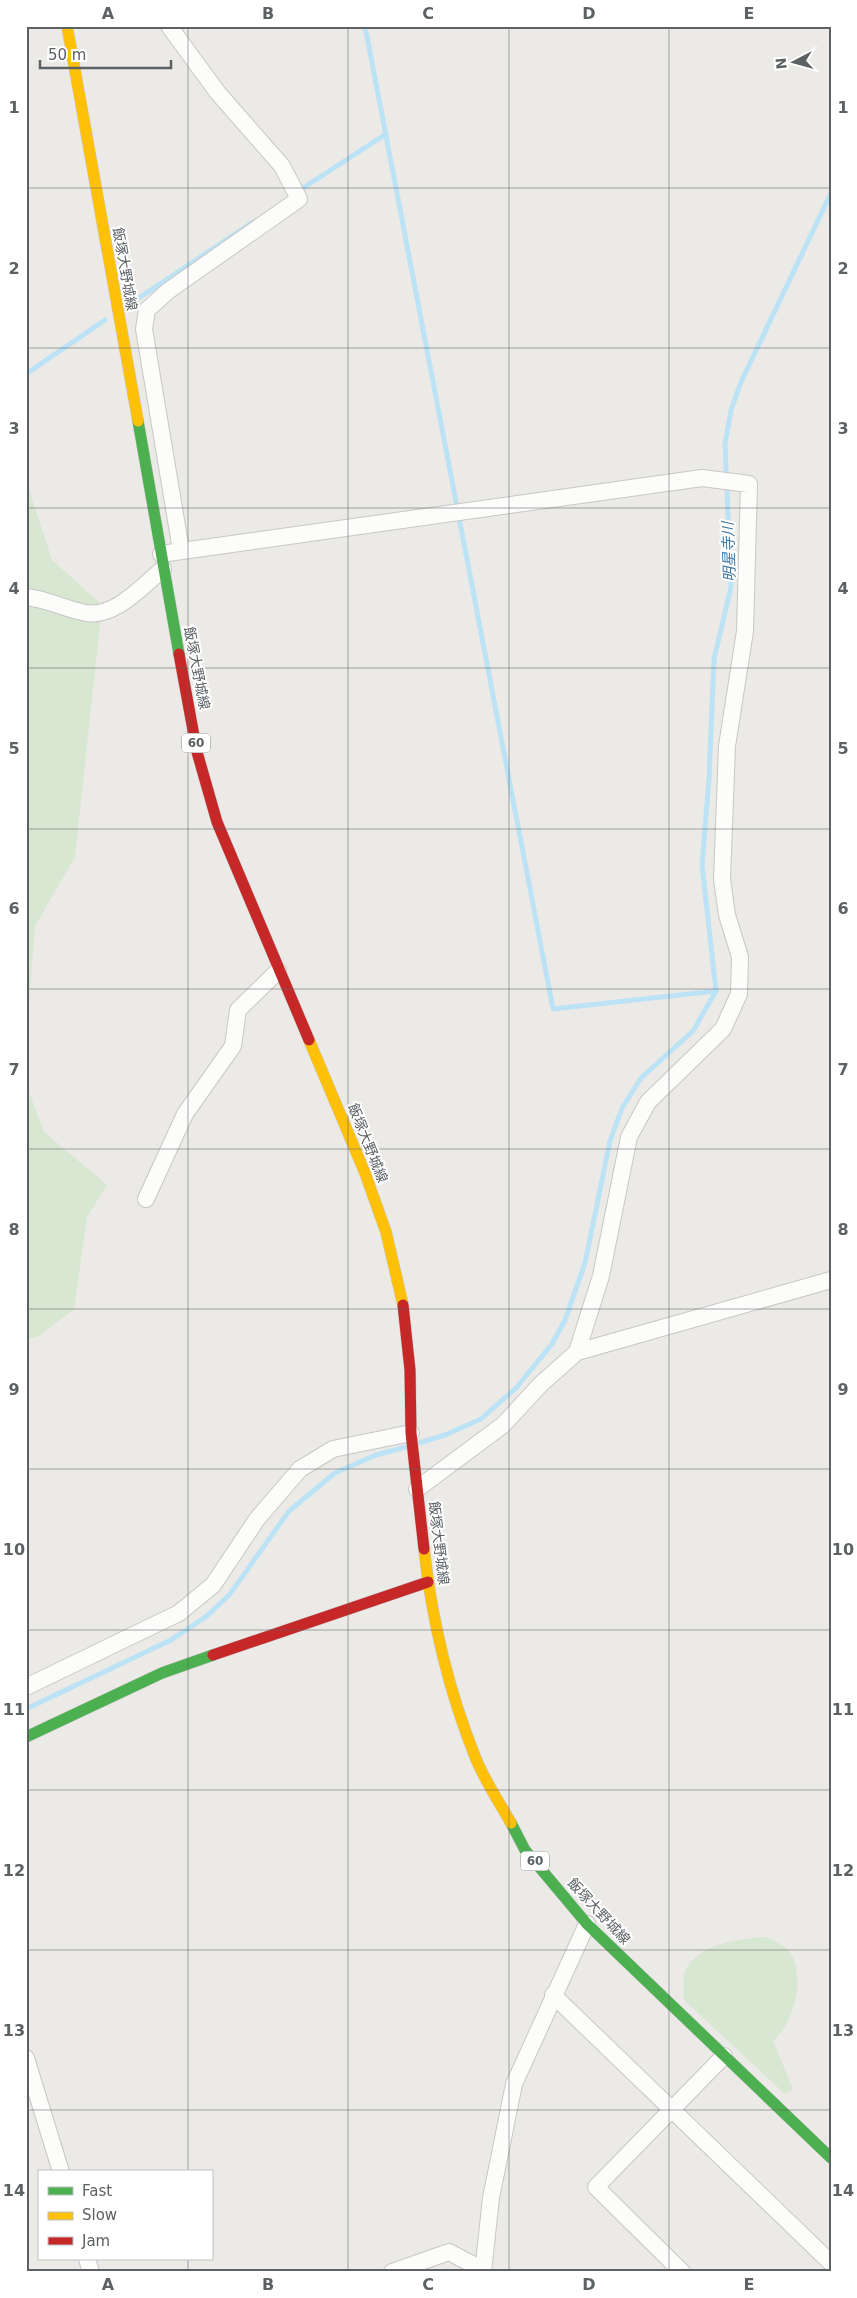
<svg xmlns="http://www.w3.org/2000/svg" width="857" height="2298" viewBox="0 0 857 2298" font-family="'DejaVu Sans','Noto Sans JP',sans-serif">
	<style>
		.green { fill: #d7e7d2 }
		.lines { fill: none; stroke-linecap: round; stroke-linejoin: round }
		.stream { stroke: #bce2f5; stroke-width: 5 }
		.street-casing { stroke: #c8c7c7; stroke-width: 18 }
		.fast-casing { stroke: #c7c7c7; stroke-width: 12 }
		.slow-casing { stroke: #c7c7c7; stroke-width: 12 }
		.jam-casing { stroke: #c7c7c7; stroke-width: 12 }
		.street { stroke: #fcfcfb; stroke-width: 16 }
		.fast { stroke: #4caf50; stroke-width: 11 }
		.slow { stroke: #ffc107; stroke-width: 11 }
		.jam { stroke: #c62828; stroke-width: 11 }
		.grid { fill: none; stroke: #5c6164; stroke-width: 1; stroke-opacity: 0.55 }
		.labels { text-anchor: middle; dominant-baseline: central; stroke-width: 4; stroke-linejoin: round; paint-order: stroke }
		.shield { fill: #fff; stroke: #8d9092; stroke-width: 1 }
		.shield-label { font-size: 12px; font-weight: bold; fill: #5c6164 }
		.street-label { font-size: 14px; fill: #5c6164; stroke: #fff }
		.water-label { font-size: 15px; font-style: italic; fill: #417aa4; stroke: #fff }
		.neatline { fill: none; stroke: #5c6164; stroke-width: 2 }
		.grid-label { font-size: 16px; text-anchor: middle; font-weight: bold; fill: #5c6164 }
	</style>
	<rect width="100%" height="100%" fill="#eceae6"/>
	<!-- green -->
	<g class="green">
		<polygon points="26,481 52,560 102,605 75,857 35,926 26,1040"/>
		<polygon points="26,1084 44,1132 107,1185 87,1217 74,1309 37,1337 26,1339"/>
		<path d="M767 1937C777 1942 789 1947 793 1958 804 1984 793 2023 773 2041L793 2089 785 2094 684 2000C683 1989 682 1979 686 1969 698 1944 742 1938 767 1937Z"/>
	</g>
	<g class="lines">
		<!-- stream -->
		<g class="stream">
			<polyline points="365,26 553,1009 716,991"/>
			<polyline points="300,190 386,134"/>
			<polyline points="133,302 253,222"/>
			<polyline points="26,374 105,320"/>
			<polyline points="716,991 702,865 709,779 714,659 731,587 725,444 731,410 741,382 831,193"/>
			<polyline points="419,1443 445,1435 481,1419 516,1388 552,1344 565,1320 585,1263 610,1141 622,1108 641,1078 693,1031 716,991"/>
			<polyline points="26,1709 171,1640 207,1616 230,1594 289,1511 335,1473 376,1455 406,1447"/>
		</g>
		<!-- street casing -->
		<g class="street-casing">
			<g id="street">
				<polyline points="169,26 218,93 282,166 299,199 168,291 147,310 144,329 181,550"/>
				<polyline points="161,554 702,478 749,484 745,631 727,746 722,879 727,915 740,957 739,994 723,1029 648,1102 629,1137 601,1276 577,1352"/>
				<path d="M26 597C47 599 65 609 86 613 115 618 142 586 163 569"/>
				<polyline points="146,1199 185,1114 233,1046 238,1010 278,971"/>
				<polyline points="417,1489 503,1425 541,1384 577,1352 831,1280"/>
				<polyline points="26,1687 179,1613 213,1585 257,1519 300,1469 333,1449 411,1433"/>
				<polyline points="553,1995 831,2263"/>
				<polyline points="26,2058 61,2172"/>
				<polyline points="87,2259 91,2272"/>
				<polyline points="392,2272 449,2252 483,2270"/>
				<polyline points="483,2272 491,2198 514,2084 587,1924"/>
				<polyline points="682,2272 596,2187 724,2056"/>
			</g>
		</g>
		<!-- fast casing -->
		<g class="fast-casing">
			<g id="fast">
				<polyline points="138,421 179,654"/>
				<polyline points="26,1737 162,1673 213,1655"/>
				<polyline points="511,1823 525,1850 587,1924 831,2158"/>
			</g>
		</g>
		<!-- slow casing -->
		<g class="slow-casing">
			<g id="slow">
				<polyline points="67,26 138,421"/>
				<polyline points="309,1040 365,1173 386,1232 403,1305"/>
				<path d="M424 1549C432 1621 449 1692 476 1759 485 1781 499 1802 511 1823"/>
			</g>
		</g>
		<!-- jam casing -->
		<g class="jam-casing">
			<g id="jam">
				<polyline points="179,654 197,752 217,822 309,1040"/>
				<polyline points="403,1305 410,1370 411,1433 424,1549"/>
				<polyline points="213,1655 428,1582"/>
			</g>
		</g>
		<!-- street -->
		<use href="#street" class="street"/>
		<!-- fast -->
		<use href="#fast" class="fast"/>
		<!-- slow -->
		<use href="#slow" class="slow"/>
		<!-- jam -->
		<use href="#jam" class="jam"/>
	</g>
	<!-- grid -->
	<path class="grid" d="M188 26V2172M348 26V2272M509 26V2272M669 26V2272M26 188H831M26 348H831M26 508H831M26 668H831M26 829H831M26 989H831M26 1149H831M26 1309H831M26 1469H831M26 1630H831M26 1790H831M26 1950H831M26 2110H831M188 2259V2272"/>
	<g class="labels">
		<!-- shield labels -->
		<g class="shield">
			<rect x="182" y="733.5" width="28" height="19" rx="4"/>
			<rect x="521" y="1851.5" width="28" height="19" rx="4"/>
		</g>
		<g class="shield-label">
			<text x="196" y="743">60</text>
			<text x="535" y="1861">60</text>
		</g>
		<!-- street labels -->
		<g class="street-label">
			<text transform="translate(125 269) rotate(80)">飯塚大野城線</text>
			<text transform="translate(197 668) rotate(79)">飯塚大野城線</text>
			<text transform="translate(368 1143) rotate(68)">飯塚大野城線</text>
			<text transform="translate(439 1543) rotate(83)">飯塚大野城線</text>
			<text transform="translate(599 1911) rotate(47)">飯塚大野城線</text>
		</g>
		<!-- water labels -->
		<g class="water-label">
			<text transform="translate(729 552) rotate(-92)">明星寺川</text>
		</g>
	</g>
	<!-- border -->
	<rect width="857" height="2298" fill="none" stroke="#ffffff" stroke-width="55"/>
	<!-- legend -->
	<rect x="38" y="2170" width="175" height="90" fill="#ffffff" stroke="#bec0c1"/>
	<rect x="48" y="2187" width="25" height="8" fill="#4caf50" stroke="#bec0c1"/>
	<text x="82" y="2196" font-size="15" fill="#5c6164">Fast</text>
	<rect x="48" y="2212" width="25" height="8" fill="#ffc107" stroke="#bec0c1"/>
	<text x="82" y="2220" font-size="15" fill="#5c6164">Slow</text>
	<rect x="48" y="2237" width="25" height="8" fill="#c62828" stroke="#bec0c1"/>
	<text x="82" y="2246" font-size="15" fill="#5c6164">Jam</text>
	<!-- north arrow -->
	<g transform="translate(794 62) rotate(264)" stroke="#ffffff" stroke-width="4" paint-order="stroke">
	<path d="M0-4L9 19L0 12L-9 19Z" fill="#5c6164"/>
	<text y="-8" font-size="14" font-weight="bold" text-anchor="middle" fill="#5c6164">N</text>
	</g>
	<!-- scale -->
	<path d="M40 60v8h131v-8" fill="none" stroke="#5c6164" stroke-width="2.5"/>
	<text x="48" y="60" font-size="15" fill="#5c6164" stroke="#ffffff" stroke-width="4" paint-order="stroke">50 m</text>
	<rect x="28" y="28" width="802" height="2242" class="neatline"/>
	<g class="grid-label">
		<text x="108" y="19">A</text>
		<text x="268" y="19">B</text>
		<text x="428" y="19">C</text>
		<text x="589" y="19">D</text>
		<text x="749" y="19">E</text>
		<text x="14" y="113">1</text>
		<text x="843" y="113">1</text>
		<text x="14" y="274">2</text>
		<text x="843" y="274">2</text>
		<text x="14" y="434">3</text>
		<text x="843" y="434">3</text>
		<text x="14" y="594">4</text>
		<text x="843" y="594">4</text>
		<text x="14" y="754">5</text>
		<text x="843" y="754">5</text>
		<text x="14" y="914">6</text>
		<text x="843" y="914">6</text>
		<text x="14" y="1075">7</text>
		<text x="843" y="1075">7</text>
		<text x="14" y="1235">8</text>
		<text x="843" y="1235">8</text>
		<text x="14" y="1395">9</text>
		<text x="843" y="1395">9</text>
		<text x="14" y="1555">10</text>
		<text x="843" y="1555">10</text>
		<text x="14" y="1715">11</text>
		<text x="843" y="1715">11</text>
		<text x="14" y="1876">12</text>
		<text x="843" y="1876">12</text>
		<text x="14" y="2036">13</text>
		<text x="843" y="2036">13</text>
		<text x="14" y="2196">14</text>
		<text x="843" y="2196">14</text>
		<text x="108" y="2290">A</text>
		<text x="268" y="2290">B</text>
		<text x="428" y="2290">C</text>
		<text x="589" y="2290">D</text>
		<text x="749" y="2290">E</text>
	</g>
</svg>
